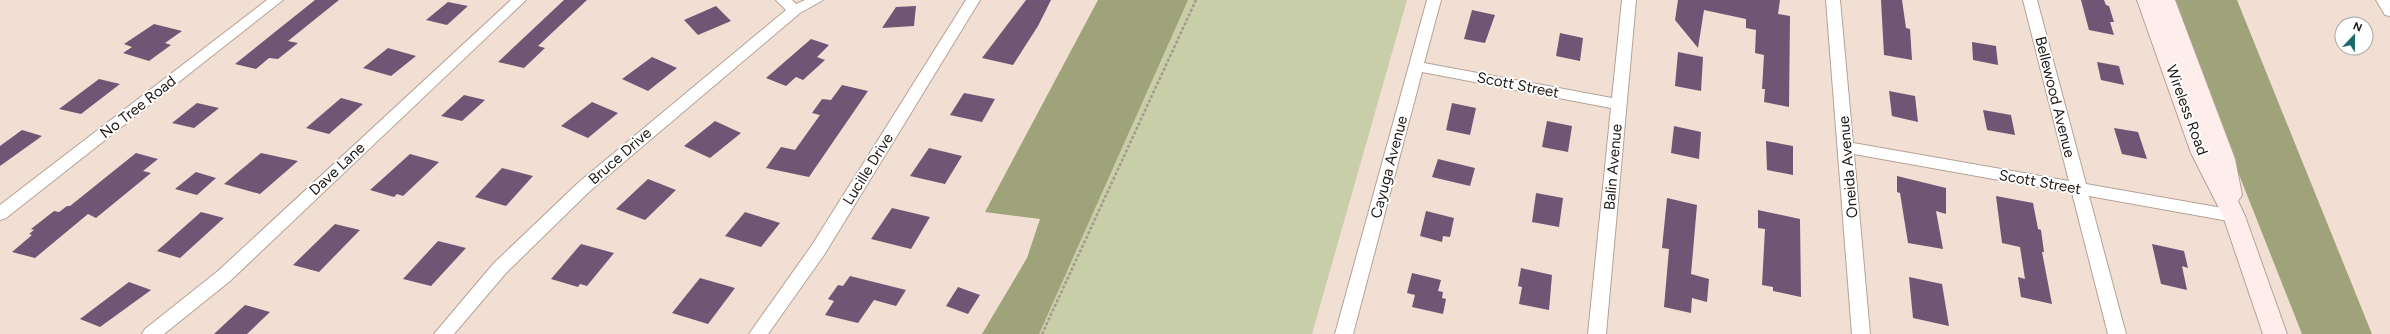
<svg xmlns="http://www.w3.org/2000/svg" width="2390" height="334" viewBox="0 0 2390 334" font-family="Figtree,sans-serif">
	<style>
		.green { fill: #c8cea8 }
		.forest { fill: #9ea37a }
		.building { fill: #6f5674 }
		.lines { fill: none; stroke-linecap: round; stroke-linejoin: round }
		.street-casing { stroke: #b4a297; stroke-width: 2 }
		.secondary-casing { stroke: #b4a297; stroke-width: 2 }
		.path { stroke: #a6978f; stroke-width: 2.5; stroke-dasharray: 3 2; stroke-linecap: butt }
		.street { fill: #fff; fill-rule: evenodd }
		.secondary { fill: #fdedeb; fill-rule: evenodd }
		.labels { text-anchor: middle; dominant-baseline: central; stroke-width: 4; stroke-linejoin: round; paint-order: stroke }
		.street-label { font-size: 15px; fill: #1e1814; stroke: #fff }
	</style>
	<rect width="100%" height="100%" fill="#f2dfd4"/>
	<!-- green -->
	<polygon class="green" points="1182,0 1407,0 1312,334 1020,334"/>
	<!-- forest -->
	<g class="forest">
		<polygon points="1098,0 1188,0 1039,334 982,334 1027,258 1040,219 985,212"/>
		<polygon points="2170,0 2237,0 2372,334 2302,334"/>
	</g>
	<!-- building -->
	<g class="building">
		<polygon points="315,0 339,0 288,41 298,43 278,59 269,58 256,69 235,64"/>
		<polygon points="564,0 587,0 538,46 545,48 524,68 498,62"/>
		<polygon points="1026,0 1051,0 1038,26 1013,65 982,58"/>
		<polygon points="1678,0 1780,0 1778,14 1790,16 1789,107 1764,102 1765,89 1762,89 1764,55 1755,53 1756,30 1746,28 1746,19 1704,10 1698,48 1675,20"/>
		<polygon points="1881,0 1902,0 1906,28 1910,29 1912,60 1884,55"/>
		<polygon points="2081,0 2104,0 2106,5 2109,6 2114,22 2110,22 2114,35 2089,30"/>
		<polygon points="448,2 468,6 447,25 426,20"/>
		<polygon points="716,6 731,21 698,35 684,20"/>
		<polygon points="916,6 914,26 882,28 896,7"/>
		<polygon points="1472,10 1495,15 1485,43 1464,39"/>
		<polygon points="154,24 182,31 165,43 171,45 149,61 123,53 132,47 124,44"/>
		<polygon points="1560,33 1583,38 1580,61 1556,56"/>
		<polygon points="811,39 829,45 817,57 825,60 803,80 796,77 786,86 766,78"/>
		<polygon points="1972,42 1996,46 1998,65 1973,60"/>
		<polygon points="388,48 416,56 391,76 363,68"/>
		<polygon points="1678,52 1703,57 1701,91 1675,86"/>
		<polygon points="652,57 677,68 648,91 622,79"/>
		<polygon points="2097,62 2119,66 2124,85 2101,80"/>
		<polygon points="99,79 120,84 81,114 59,109"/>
		<polygon points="842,85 868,91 809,177 766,168 781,147 795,150 820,115 812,113 822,99 831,100"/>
		<polygon points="1889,91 1915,96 1918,122 1892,116"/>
		<polygon points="964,93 995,99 982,122 950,115"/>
		<polygon points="464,95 485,100 462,121 441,116"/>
		<polygon points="341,98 363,104 329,134 306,128"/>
		<polygon points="592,102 618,113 588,138 561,126"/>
		<polygon points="197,103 219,108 194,128 172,123"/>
		<polygon points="1452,103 1476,108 1470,135 1446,130"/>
		<polygon points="1983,110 2011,115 2015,135 1987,130"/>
		<polygon points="715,121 741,133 710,158 684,146"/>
		<polygon points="1547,121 1572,126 1568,152 1542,147"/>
		<polygon points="1674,126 1701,132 1699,159 1671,153"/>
		<polygon points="2114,128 2138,132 2147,159 2122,154"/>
		<polygon points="22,130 42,136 0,166 0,146"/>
		<polygon points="1766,141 1793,146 1793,175 1767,170"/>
		<polygon points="929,148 962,156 945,184 910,176"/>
		<polygon points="136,153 158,159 143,171 151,173 96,218 88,214 35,258 12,252 32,235 29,234 34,230 31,229 54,211 59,212 67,206 70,206"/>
		<polygon points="261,153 298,161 260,194 224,184"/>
		<polygon points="410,154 439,162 403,196 397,194 394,197 370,190"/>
		<polygon points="1438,159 1475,168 1470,186 1432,177"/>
		<polygon points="502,168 533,176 506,206 475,197"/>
		<polygon points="196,172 216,178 197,195 175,189"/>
		<polygon points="1897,176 1946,188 1946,214 1936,211 1943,249 1908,243 1900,193 1897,192"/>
		<polygon points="648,179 676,190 645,220 616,209"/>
		<polygon points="1536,193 1563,198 1559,227 1532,222"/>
		<polygon points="1996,196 2033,203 2038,229 2041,230 2044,252 2042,252 2052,304 2021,297 2018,277 2025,279 2020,247 2002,243"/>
		<polygon points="1667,198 1697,205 1691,274 1709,279 1707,302 1692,298 1691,313 1664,307 1669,249 1662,248"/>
		<polygon points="892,208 930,217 911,249 871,239"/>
		<polygon points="1758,210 1800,219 1801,297 1773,291 1773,287 1762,285 1765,229 1758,228"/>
		<polygon points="1426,211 1454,218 1450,237 1443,236 1442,242 1420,236"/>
		<polygon points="201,212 224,218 180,258 157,251"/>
		<polygon points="745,212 780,223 761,247 725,236"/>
		<polygon points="335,224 360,230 319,272 293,265"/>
		<polygon points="438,241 466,248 431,286 403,279"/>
		<polygon points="581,244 614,253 587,286 580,284 578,287 551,279"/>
		<polygon points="2152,244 2184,251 2188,268 2182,266 2187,290 2161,284"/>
		<polygon points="1521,268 1552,275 1549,310 1519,304 1522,287 1518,286"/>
		<polygon points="1412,273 1441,280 1438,291 1443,292 1442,298 1446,299 1443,314 1412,307 1415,295 1407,293"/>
		<polygon points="850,276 906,290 896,306 874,300 858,323 825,315 834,301 828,299 838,285 843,286"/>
		<polygon points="1909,277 1942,284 1949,326 1913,318"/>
		<polygon points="700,278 735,288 708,324 672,313"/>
		<polygon points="129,282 151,290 100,327 80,319"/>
		<polygon points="958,287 980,295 968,314 946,306"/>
		<polygon points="245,305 270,312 247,334 214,334"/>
	</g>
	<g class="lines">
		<!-- street casing -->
		<g class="street-casing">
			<g id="street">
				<polygon points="267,0 283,0 6,218 0,220 0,205"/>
				<polygon points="511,0 526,0 230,281 164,334 142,334 145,329 218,271"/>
				<polygon points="776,0 792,0 796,4 805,0 823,0 800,13 591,190 506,273 454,334 434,334 494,263 579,182 786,10"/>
				<polygon points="966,0 980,0 824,255 768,334 749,334 812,245"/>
				<polygon points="1427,0 1441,0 1424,63 1612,98 1622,0 1636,0 1606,334 1588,334 1611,108 1422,72 1353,334 1335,334"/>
				<polygon points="1826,0 1840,0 1853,143 2069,181 2023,0 2037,0 2086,184 2234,210 2240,212 2242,216 2240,220 2234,222 2089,196 2126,334 2108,334 2072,193 1854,154 1870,334 1852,334"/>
				<polygon points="2376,0 2390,0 2390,16 2385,15"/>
			</g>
		</g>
		<!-- secondary casing -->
		<g class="secondary-casing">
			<polygon id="secondary" points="2137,0 2175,0 2235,159 2242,195 2238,201 2245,216 2287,334 2263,334 2223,216 2191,153"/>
		</g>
		<!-- path -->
		<polyline class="path" points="1042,334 1196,0"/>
		<!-- street -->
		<use href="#street" class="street"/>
		<!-- secondary -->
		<use href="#secondary" class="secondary"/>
	</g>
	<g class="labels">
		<!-- street labels -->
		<g class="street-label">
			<text transform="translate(1518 85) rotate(11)">Scott Street</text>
			<text transform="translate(2055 97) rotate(76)">Bellewood Avenue</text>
			<text transform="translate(138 107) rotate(-38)">No Tree Road</text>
			<text transform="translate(2187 110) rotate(70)">Wireless Road</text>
			<text transform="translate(620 156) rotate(-41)">Bruce Drive</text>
			<text transform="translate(1389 167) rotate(-75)">Cayuga Avenue</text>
			<text transform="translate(1613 167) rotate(-85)">Balin Avenue</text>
			<text transform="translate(1848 167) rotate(-95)">Oneida Avenue</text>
			<text transform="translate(337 169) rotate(-43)">Dave Lane</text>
			<text transform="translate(868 169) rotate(-58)">Lucille Drive</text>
			<text transform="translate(2040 182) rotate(10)">Scott Street</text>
		</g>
	</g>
	<!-- north arrow -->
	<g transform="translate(2354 36) rotate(22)"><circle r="19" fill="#ffffff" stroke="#a5a3a1"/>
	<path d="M0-3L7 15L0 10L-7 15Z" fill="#1b696a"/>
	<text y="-6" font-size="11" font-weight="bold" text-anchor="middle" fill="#1e1814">N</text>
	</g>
</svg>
